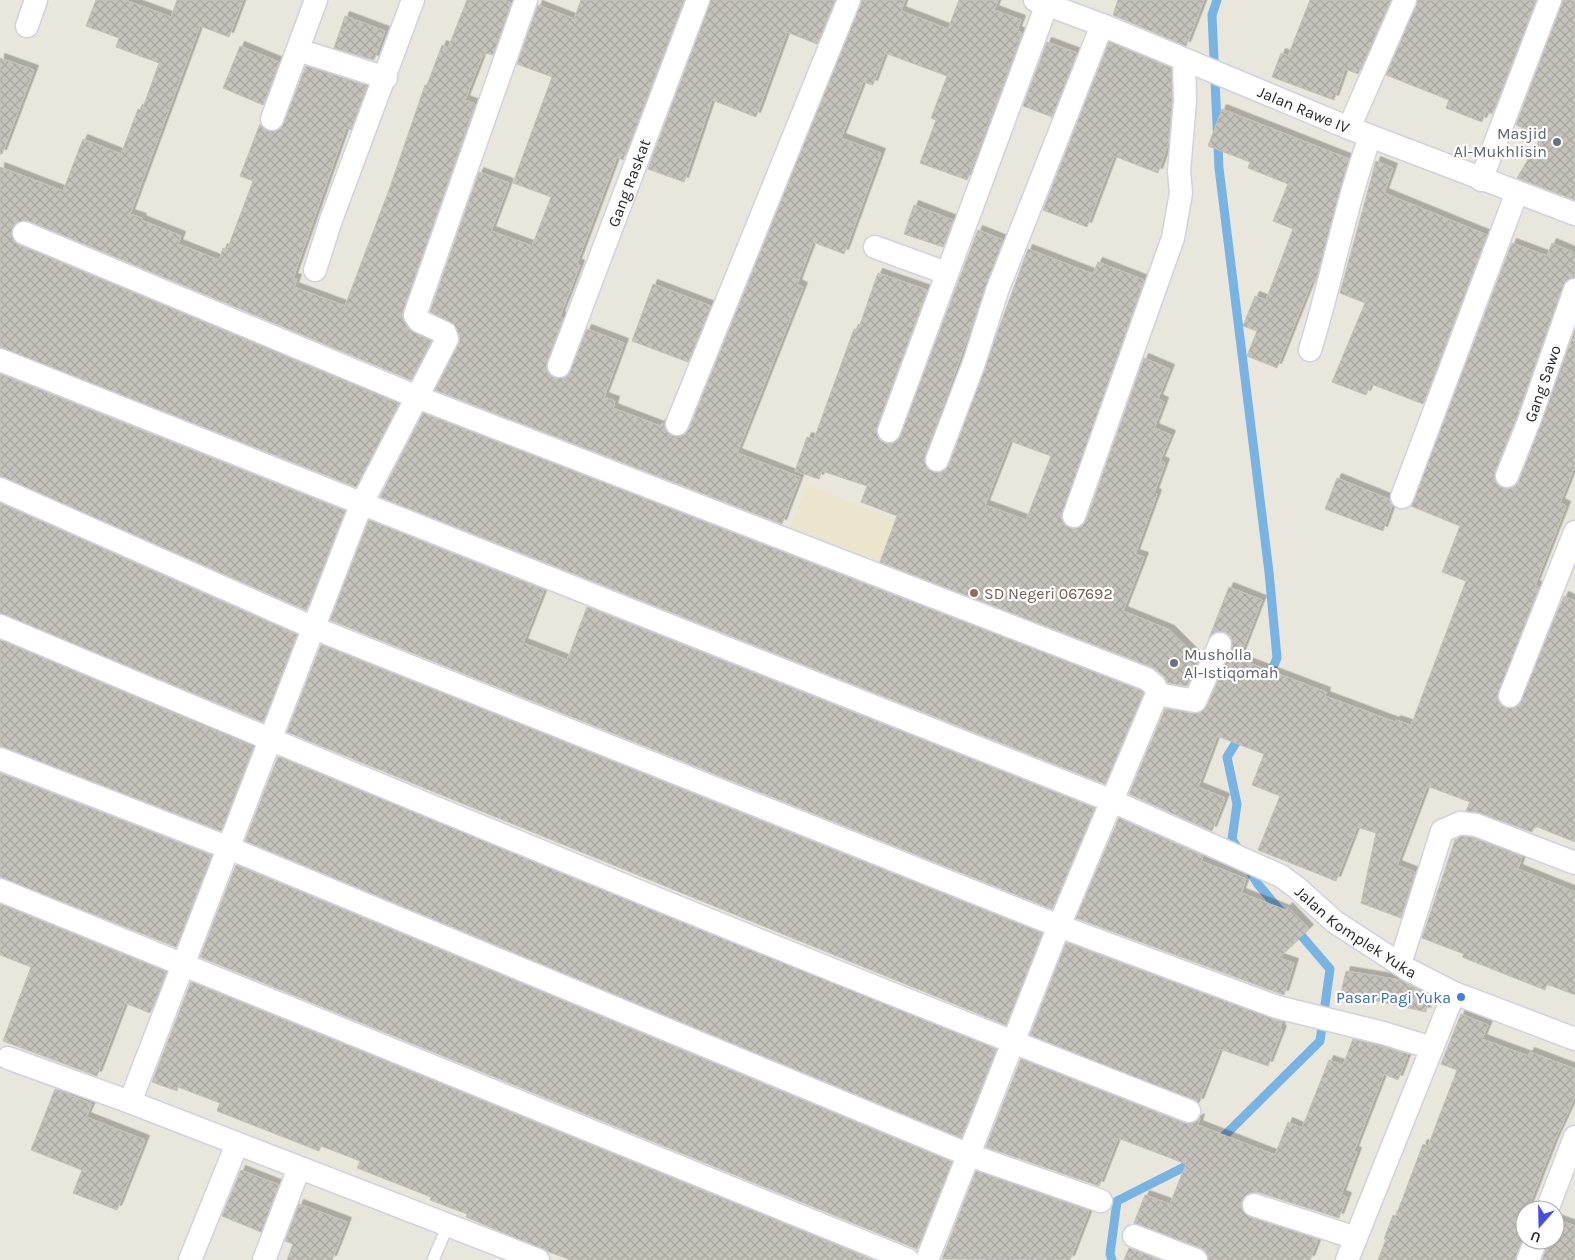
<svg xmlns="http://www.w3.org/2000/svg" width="1575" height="1260" viewBox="0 0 1575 1260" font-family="Karla,sans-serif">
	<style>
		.education { fill: #eae5cc }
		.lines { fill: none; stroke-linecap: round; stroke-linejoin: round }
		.stream { stroke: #77b3e3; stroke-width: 9 }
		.building { fill: url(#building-cross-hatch); stroke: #c4c2b5; fill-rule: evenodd; filter: url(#shadow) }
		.lane-casing { stroke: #d1d1e0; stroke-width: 14 }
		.street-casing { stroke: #d1d1e0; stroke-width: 25 }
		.lane { stroke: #fff; stroke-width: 11 }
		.street { stroke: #fff; stroke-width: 22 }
		.worship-dot { fill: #6b7280; stroke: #fff; stroke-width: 2 }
		.education-dot { fill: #8d6e63; stroke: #fff; stroke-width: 2 }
		.shop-dot { fill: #3f7fe0; stroke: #fff; stroke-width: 2 }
		.labels { text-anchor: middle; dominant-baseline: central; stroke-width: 4.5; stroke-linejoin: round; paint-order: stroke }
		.street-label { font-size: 16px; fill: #282828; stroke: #fff }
		.worship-label { font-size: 16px; fill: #5b616d; stroke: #fff; text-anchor: end }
		.education-label { font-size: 16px; fill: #785e54; stroke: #fff; text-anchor: start }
		.shop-label { font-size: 16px; fill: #366cbe; stroke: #fff; text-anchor: end }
	</style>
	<defs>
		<pattern id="building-cross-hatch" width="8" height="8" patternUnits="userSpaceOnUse" patternTransform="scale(1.25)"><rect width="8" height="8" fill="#c5c2bb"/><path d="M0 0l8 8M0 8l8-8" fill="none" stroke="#a9a7a1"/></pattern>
		<filter id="shadow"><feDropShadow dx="4.5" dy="-4.5" stdDeviation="0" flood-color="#0004"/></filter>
	</defs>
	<rect width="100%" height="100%" fill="#e9e6db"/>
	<!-- education -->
	<polygon class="education" points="807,485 1122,609 1076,720 850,628 870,578 788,534"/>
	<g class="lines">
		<!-- stream -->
		<g class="stream">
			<polyline points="1217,0 1212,15 1219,168 1269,572 1277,658 1267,681"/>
			<polyline points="1240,852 1232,839 1237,804 1227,757 1242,733"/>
			<polyline points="1247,866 1257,883 1284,915"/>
			<polyline points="1217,1143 1320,1041 1330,969 1294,927"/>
			<polyline points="1112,1260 1110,1254 1117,1201 1194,1162"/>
		</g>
	</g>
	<!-- building -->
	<g class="building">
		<polygon points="96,0 125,0 171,17 177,0 243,0 229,37 200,26 130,214 142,218 141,220 181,236 178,244 219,260 223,248 227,250 253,181 240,176 260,124 268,131 281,129 306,66 365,85 366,87 351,130 346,128 293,278 297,279 294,287 345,306 389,190 425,85 427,85 442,45 448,48 467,0 504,0 511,3 493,55 486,53 485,55 483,54 465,100 475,104 403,311 402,317 408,329 431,341 411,380 29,221 16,222 12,228 13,241 19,245 399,404 356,487 0,347 0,167 63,191 83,139 121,154 138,109 142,110 159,63 116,47 119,38 86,26"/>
		<polygon points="581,0 684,0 623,160 617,157 577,263 580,265 560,316 563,318 547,361 546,369 549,375 555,378 568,376 587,329 624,343 604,397 615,401 613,408 660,426 662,423 664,424 667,432 678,437 685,435 689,429 862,0 905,0 901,11 948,29 959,0 998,0 994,10 1021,20 1017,31 1022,33 967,180 920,163 936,120 931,118 947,76 885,53 873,85 863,82 841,138 881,153 844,254 813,242 797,284 803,287 737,453 800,477 782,524 435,390 460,340 454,324 430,312 479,172 509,183 491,231 532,246 551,197 513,183 552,77 517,64 538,5 574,19"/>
		<polygon points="711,0 835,0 817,44 787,32 756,117 712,100 684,182 648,169"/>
		<polygon points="1118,0 1204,0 1186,46 1113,15"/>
		<polygon points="1310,0 1391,0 1358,74 1345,69 1334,100 1272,77 1281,53 1288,56"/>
		<polygon points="1418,0 1536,0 1492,114 1486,111 1482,122 1446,108 1449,100 1386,75"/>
		<polygon points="1563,0 1575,0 1575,200 1517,178 1542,136 1516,125"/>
		<polygon points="345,16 385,31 374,60 334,48"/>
		<polygon points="1047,42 1077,53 1052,117 1023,106"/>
		<polygon points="1109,42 1171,68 1172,101 1168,144 1158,173 1114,156 1087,227 1043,210"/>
		<polygon points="240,46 279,62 263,105 223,88"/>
		<polygon points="0,58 34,70 2,154 0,154"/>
		<polygon points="1222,109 1349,159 1315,283 1312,281 1277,368 1247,356 1257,331 1243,326 1255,296 1266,300 1293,229 1273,221 1288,184 1248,168 1250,162 1208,146"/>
		<polygon points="1376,161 1393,168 1384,193 1487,235 1423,404 1371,384 1366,395 1332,382 1365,303 1340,293"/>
		<polygon points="914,205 953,220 943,247 904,234"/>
		<path d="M978 230 1003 240 925 455 927 468 939 473 945 470 949 465 1028 249 1093 274 1098 262 1144 280 1061 518 1064 525 1070 528 1077 529 1086 521 1144 358 1170 369 1158 399 1164 402 1154 428 1171 435 1160 461 1165 463 1154 493 1157 494 1135 554 1144 557 1123 611 1170 630 1199 659 1187 686 1168 683 1164 676 1152 667 880 562 897 516 861 502 867 486 822 471 819 479 795 471 807 437 814 439 854 329 858 330 878 273 927 290 877 427 879 439 884 443 891 444 898 441ZM1010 441 1051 456 1026 520 985 505Z"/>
		<polygon points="1512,243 1547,256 1552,243 1575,253 1575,277 1567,280 1563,286 1517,416 1495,471 1494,478 1497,484 1508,489 1515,487 1519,481 1575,330 1575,465 1560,503 1566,506 1535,585 1539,587 1497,697 1500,704 1506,708 1518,706 1564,596 1575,601 1575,842 1535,826 1532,832 1480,813 1466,811 1470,802 1427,786 1397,865 1415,872 1401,918 1361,903 1376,833 1357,827 1336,881 1258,850 1280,796 1252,785 1264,754 1217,736 1198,787 1225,798 1212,831 1129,794 1165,709 1198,714 1207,706 1232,649 1231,637 1226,632 1218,631 1209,638 1229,587 1262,600 1239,659 1326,692 1325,696 1395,722 1396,720 1411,725 1466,581 1442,572 1460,526 1411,506"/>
		<polygon points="653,284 711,306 688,362 632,341"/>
		<polygon points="0,374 345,511 306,610 0,476"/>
		<polygon points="423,413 1140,690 1143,693 1105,784 380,497"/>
		<polygon points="1337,478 1389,499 1392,506 1383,531 1325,509"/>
		<polygon points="0,503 297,635 263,722 0,613"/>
		<polygon points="369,520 544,590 523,643 567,660 587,607 1095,808 1052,909 330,620"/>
		<polygon points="0,640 253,747 221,831 0,746"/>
		<polygon points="321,645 1042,933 1006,1025 287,732"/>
		<polygon points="278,757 996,1049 961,1138 245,841"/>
		<polygon points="0,773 211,855 176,947 0,877"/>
		<polygon points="1119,818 1203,856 1201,861 1246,879 1241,893 1286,910 1288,907 1309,929 1279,958 1294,963 1284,995 1076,918"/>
		<polygon points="1462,836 1473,838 1522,857 1518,869 1575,892 1575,995 1547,984 1545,990 1462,957 1464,954 1422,938 1455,840"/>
		<polygon points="236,865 952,1162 917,1249 200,957"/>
		<polygon points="0,904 166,972 150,1013 125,1003 97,1076 3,1041 31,967 0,955"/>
		<polygon points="1066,943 1282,1022 1280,1029 1282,1030 1268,1066 1220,1049 1199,1103 1030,1035"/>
		<polygon points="1346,971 1400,980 1429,995 1426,1012 1341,993"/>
		<polygon points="191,982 873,1260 571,1260 549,1252 466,1217 467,1214 430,1200 431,1197 357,1168 360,1161 321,1146 319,1151 217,1111 220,1103 178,1087 177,1091 152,1082"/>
		<polygon points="1461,1014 1488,1025 1482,1039 1528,1056 1530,1052 1575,1069 1575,1097 1553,1144 1528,1208 1532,1210 1525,1210 1525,1233 1515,1260 1378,1260 1386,1239 1384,1239 1393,1215 1396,1216 1423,1144 1428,1146 1457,1070 1441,1064"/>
		<polygon points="1353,1039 1408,1054 1398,1080 1384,1074 1354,1151 1357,1152 1341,1195 1347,1197 1339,1218 1258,1192 1246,1195 1241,1201 1241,1208 1250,1217 1318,1239 1310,1260 1209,1260 1206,1252 1201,1248 1134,1223 1145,1195 1170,1204 1186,1164 1118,1138 1099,1186 986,1147 1021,1059 1184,1123 1191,1124 1200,1118 1198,1125 1275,1155 1288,1122 1302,1128 1329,1060 1343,1065"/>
		<polygon points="55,1089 92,1104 86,1117 145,1140 117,1210 73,1193 82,1170 31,1150"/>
		<polygon points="241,1170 279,1185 261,1232 222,1216"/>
		<polygon points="976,1171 1089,1211 1070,1260 942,1259"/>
		<polygon points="299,1204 347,1222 332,1260 287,1260 293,1244 285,1241"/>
		<polygon points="1556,1219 1575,1226 1575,1260 1542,1260 1549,1240 1555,1240"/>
		<polygon points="1129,1248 1160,1260 1124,1260"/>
	</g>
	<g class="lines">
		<!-- lane casing -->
		<g class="lane-casing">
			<polyline id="lane" points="433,1260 448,1225"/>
		</g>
		<!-- street casing -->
		<g class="street-casing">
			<g id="street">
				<polyline points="526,0 415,315 419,321 445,333 447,339 361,505 130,1102 538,1260"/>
				<path id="s1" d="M1035 0 1102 25 1349 128 1575 214"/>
				<polyline points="27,26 36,0"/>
				<polyline points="298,50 386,78"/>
				<polyline points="272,119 316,0"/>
				<polyline points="1349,128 1405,0"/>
				<polyline points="1481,180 1550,0"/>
				<polyline points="24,233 417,397 1147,679 1155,686 1157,694 1059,926 927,1260"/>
				<polyline points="875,247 946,273"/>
				<polyline points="315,270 331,220 413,0"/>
				<path d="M1310 350C1332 279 1345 206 1370 137"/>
				<path id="s2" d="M0 360 1112 801 1281 876 1296 887 1335 922 1409 970 1454 993 1575 1039"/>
				<path id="s3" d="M559 366 698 0"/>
				<polyline points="677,424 849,0"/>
				<polyline points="889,431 1047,4"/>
				<polyline points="937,460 974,363 997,291 1102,25"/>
				<path id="s4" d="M1507 476 1529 421 1575 290"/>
				<polyline points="0,489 314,628 1059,926 1277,1007 1383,1033 1432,1048"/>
				<polyline points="1402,497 1517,192"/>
				<polyline points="1074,516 1173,238 1181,193 1179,171 1185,101 1184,60"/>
				<path d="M0 626C394 792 790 956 1189 1111"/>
				<polyline points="1157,694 1195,701 1220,644"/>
				<polyline points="1510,696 1575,532"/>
				<polyline points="0,759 229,848 969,1155 1101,1201"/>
				<polyline points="0,890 908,1260"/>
				<polyline points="1400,964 1442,831 1460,823 1476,825 1575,863"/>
				<polyline points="8,1058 130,1102"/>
				<polyline points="1254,1205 1356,1238"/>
				<polyline points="1547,1210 1575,1137"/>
				<polyline points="1134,1236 1196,1260"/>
				<polyline points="190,1260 237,1144"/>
				<polyline points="264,1260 299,1168"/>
				<polyline points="1347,1260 1454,993"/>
				<polyline points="1528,1260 1536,1240"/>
			</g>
		</g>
		<!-- lane -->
		<use href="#lane" class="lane"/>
		<!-- street -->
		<use href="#street" class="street"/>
	</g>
	<!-- markers -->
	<g class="worship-dot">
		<circle cx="1557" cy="142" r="5"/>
		<circle cx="1174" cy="663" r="5"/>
	</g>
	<circle class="education-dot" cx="974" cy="593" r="5"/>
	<circle class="shop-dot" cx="1461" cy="997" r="5"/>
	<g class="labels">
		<!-- street labels -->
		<g class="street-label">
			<text stroke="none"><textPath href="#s1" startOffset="290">Jalan Rawe IV</textPath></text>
			<text stroke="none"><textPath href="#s3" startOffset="196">Gang Raskat</textPath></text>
			<text stroke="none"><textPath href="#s4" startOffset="99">Gang Sawo</textPath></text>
			<text stroke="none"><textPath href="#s2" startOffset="1475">Jalan Komplek Yuka</textPath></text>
		</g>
		<!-- worship labels -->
		<g class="worship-label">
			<text x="1547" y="133">Masjid<tspan x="1547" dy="18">Al-Mukhlisin</tspan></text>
			<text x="1184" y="654" text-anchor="start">Musholla<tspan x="1184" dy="18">Al-Istiqomah</tspan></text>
		</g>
		<!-- education labels -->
		<g class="education-label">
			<text x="984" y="593">SD Negeri 067692</text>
		</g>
		<!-- shop labels -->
		<g class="shop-label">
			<text x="1451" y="997">Pasar Pagi Yuka</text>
		</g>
	</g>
	<!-- north arrow -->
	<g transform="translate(1540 1225) rotate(200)"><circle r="24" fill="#ffffff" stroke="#a9a9a9"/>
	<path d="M0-4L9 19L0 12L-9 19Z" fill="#494be9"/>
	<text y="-8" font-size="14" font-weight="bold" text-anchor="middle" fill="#282828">U</text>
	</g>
</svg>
